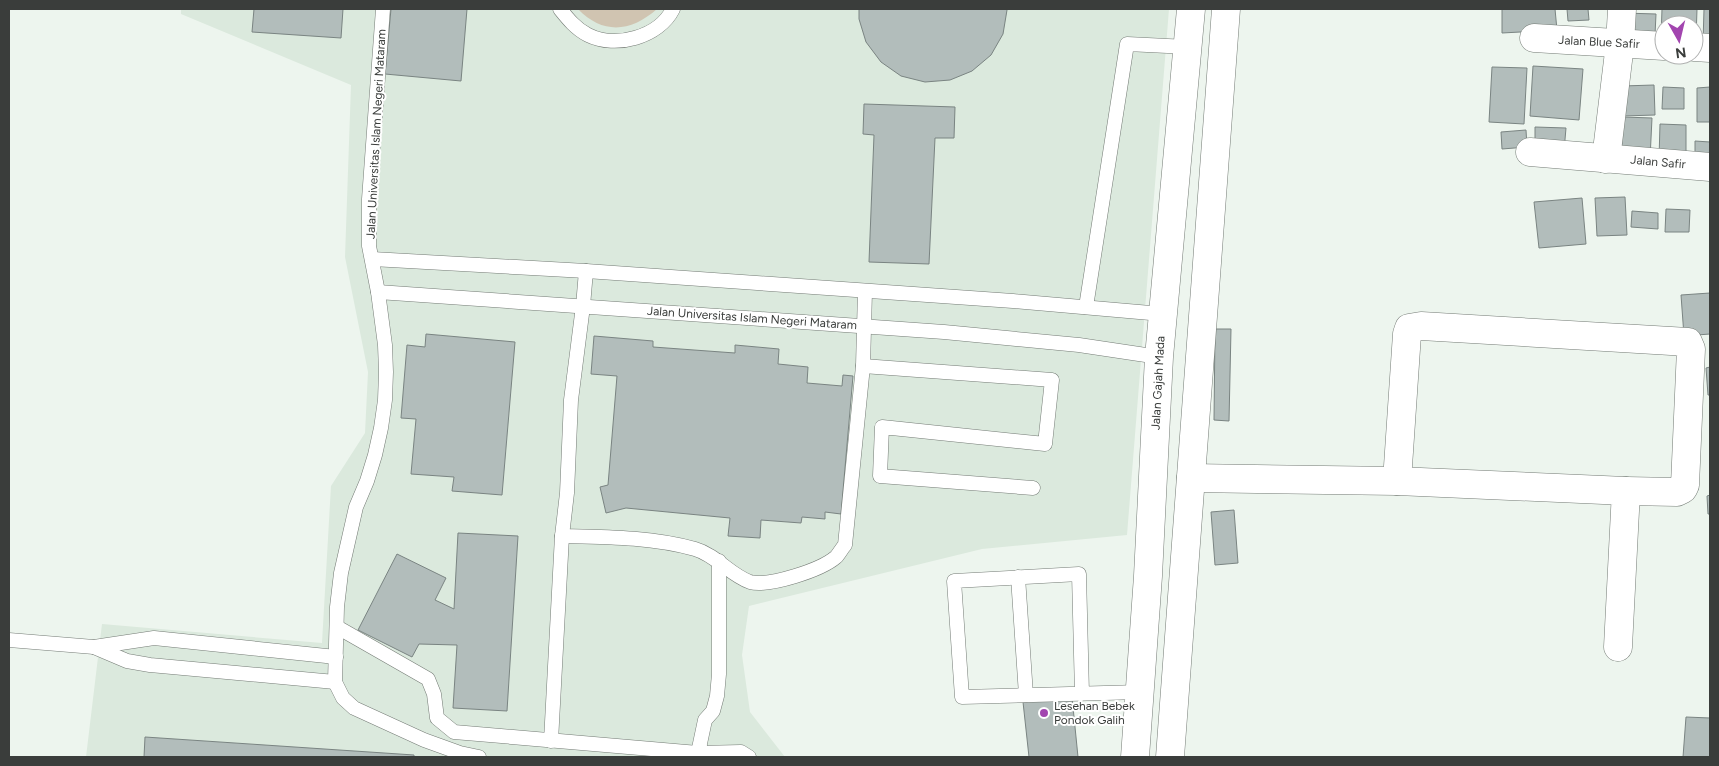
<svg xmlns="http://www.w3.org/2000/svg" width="1719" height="766" viewBox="0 0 1719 766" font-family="Figtree,sans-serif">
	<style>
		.built { fill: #dbe9dd }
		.green { fill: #d0c4b1 }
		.building { fill: #b2bdbb; stroke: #7a8482 }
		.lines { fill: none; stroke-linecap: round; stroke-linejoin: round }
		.service-casing { stroke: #747b75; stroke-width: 15 }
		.minor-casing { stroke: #747b75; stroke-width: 29 }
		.secondary-casing { stroke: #747b75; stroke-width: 29 }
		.service { stroke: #fff; stroke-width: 14 }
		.minor { stroke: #fff; stroke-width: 28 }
		.secondary { stroke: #fff; stroke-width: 28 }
		.poi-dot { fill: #a245af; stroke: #fff; stroke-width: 2 }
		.labels { text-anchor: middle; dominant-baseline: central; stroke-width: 4; stroke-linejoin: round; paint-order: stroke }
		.street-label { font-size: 12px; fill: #3a3d3b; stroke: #fff }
		.poi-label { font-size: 12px; fill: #3a3d3b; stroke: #fff; text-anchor: start }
	</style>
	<rect width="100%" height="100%" fill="#edf5ee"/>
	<!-- built -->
	<polygon class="built" points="181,9 1169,9 1127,535 982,549 749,606 742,655 750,712 785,757 86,757 102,624 322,643 331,486 365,433 368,372 345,257 351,85 181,14"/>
	<!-- green -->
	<path class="green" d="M578 9H657C631 32 603 35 578 9Z"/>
	<!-- building -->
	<g class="building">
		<polygon points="254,9 343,9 341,38 252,32"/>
		<polygon points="391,9 467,9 461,81 385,74"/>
		<polygon points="859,9 1007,9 1007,10 1003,34 991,55 972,71 950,80 925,82 901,76 881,62 866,42 859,19"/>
		<polygon points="1502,9 1555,9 1557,30 1502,33"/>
		<polygon points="1567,9 1588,9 1589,20 1568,21"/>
		<polygon points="1662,9 1697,9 1696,39 1694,39 1694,25 1664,25 1664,38 1661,38"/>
		<polygon points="1704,9 1710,9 1710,43 1703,43"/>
		<polygon points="1624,13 1656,14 1655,35 1623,33"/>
		<polygon points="1533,66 1583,69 1579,120 1530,116"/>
		<polygon points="1492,67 1527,68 1524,124 1489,122"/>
		<polygon points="1654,85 1655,115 1623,116 1622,86"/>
		<polygon points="1663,87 1684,88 1684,109 1662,109"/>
		<polygon points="1710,87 1710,122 1697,122 1697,88"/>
		<polygon points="864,104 955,107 954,138 935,138 929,264 869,262 874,135 863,134"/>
		<polygon points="1623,117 1652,118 1650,159 1621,158"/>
		<polygon points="1660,124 1686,125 1686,160 1659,159"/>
		<polygon points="1535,127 1566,128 1564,151 1535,150"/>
		<polygon points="1526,130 1527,147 1502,149 1501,132"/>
		<polygon points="1695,141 1710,142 1710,163 1695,163"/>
		<polygon points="1625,197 1627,235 1597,236 1595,198"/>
		<polygon points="1582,198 1586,244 1539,248 1534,202"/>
		<polygon points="1666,209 1690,210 1689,232 1665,232"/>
		<polygon points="1632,211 1658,213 1658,229 1631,227"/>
		<polygon points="1710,293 1710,334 1684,336 1681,295"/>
		<polygon points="1215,329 1231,329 1229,421 1214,420"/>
		<polygon points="426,334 515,342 502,495 452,491 454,477 411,474 416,419 401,418 407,345 425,347"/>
		<polygon points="594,336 653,341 653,347 735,353 735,345 779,349 778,364 808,367 807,383 842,386 843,375 853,376 841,514 825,512 825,519 802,517 801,523 761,520 760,538 728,536 730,518 626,508 606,513 600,487 608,485 617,376 591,374"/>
		<polygon points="1710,367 1710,395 1708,395 1706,368"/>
		<polygon points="1710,495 1710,514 1708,514 1707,496"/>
		<polygon points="1234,510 1238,563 1215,565 1211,512"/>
		<polygon points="458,533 518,536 507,711 453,708 457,645 419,644 412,657 358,630 397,554 446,578 435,600 454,609"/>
		<polygon points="1072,697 1078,757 1029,757 1023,702"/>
		<polygon points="1686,717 1710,718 1710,757 1683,757"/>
		<polygon points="145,737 414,755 414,757 144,757"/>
	</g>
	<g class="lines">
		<!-- service casing -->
		<g class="service-casing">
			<g id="service">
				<polyline points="383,9 369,199 369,246 378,292 385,345 386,372 385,400 381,428 375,455 367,481 356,507 341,573 337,607 335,682 343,698 354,708 424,740 460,753 479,757"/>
				<path d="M560 9C568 19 576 29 588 35 616 49 659 37 673 9"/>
				<polyline points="372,259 586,271 1013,301 1162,314"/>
				<path d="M586 271 583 306 571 400 567 493 562 536C606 537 652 537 695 549 716 555 730 575 750 582 769 587 821 570 836 557 839 554 842 548 845 545L863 366 865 291"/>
				<polyline points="378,292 944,332 1079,345 1159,357"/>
				<polyline points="1086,307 1127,44 1188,47"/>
				<polyline points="863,366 1052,380 1045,444 882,427 880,476 1033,488"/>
				<polyline points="719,561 719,674 717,696 713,711 705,720 698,753 741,752 749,757"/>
				<polyline points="1018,577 1026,695"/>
				<polyline points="337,627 428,679 434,694 437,718 454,732 698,753"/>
				<polyline points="9,640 94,647 154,638 336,657"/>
				<polyline points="94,647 127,661 150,665 335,682"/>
				<polyline points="1082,694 1079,574 954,581 962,697 1140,692"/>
				<polyline points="551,741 562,536"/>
			</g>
		</g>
		<!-- minor casing -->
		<g class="minor-casing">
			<g id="minor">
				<polyline points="1534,38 1664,46"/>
				<polyline points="1694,47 1710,48"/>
				<polyline points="1530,152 1710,167"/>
				<polyline points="1606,159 1620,44 1622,9"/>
				<polyline points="1191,478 1397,481 1626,491 1618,647"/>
				<polyline points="1397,481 1407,334 1409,328 1421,326 1688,342 1691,349 1685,485 1683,489 1677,492 1626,491"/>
			</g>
		</g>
		<!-- secondary casing -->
		<g class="secondary-casing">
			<g id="secondary">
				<polyline points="1135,757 1148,576 1159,357 1191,9"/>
				<polyline points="1170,757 1226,9"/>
			</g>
		</g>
		<!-- service -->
		<use href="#service" class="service"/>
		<!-- minor -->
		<use href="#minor" class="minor"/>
		<!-- secondary -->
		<use href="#secondary" class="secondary"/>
	</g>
	<!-- markers -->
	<circle class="poi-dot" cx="1044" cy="713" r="5"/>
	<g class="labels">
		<!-- street labels -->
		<g class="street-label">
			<text transform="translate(1599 42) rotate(3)">Jalan Blue Safir</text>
			<text transform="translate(376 134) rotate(-87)">Jalan Universitas Islam Negeri Mataram</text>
			<text transform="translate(1658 162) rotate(5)">Jalan Safir</text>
			<text transform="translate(752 318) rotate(4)">Jalan Universitas Islam Negeri Mataram</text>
			<text transform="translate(1158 383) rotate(-87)">Jalan Gajah Mada</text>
		</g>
		<!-- poi labels -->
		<g class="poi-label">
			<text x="1054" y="706">Lesehan Bebek<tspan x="1054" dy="14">Pondok Galih</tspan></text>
		</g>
	</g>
	<!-- border -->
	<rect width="1719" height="766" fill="none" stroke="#3a3d3b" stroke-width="20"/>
	<!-- north arrow -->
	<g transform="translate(1679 40) rotate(172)"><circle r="24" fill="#ffffff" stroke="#b0b1b1"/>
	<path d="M0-4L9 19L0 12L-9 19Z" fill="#a245af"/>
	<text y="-8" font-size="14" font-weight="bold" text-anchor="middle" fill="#3a3d3b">N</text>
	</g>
</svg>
